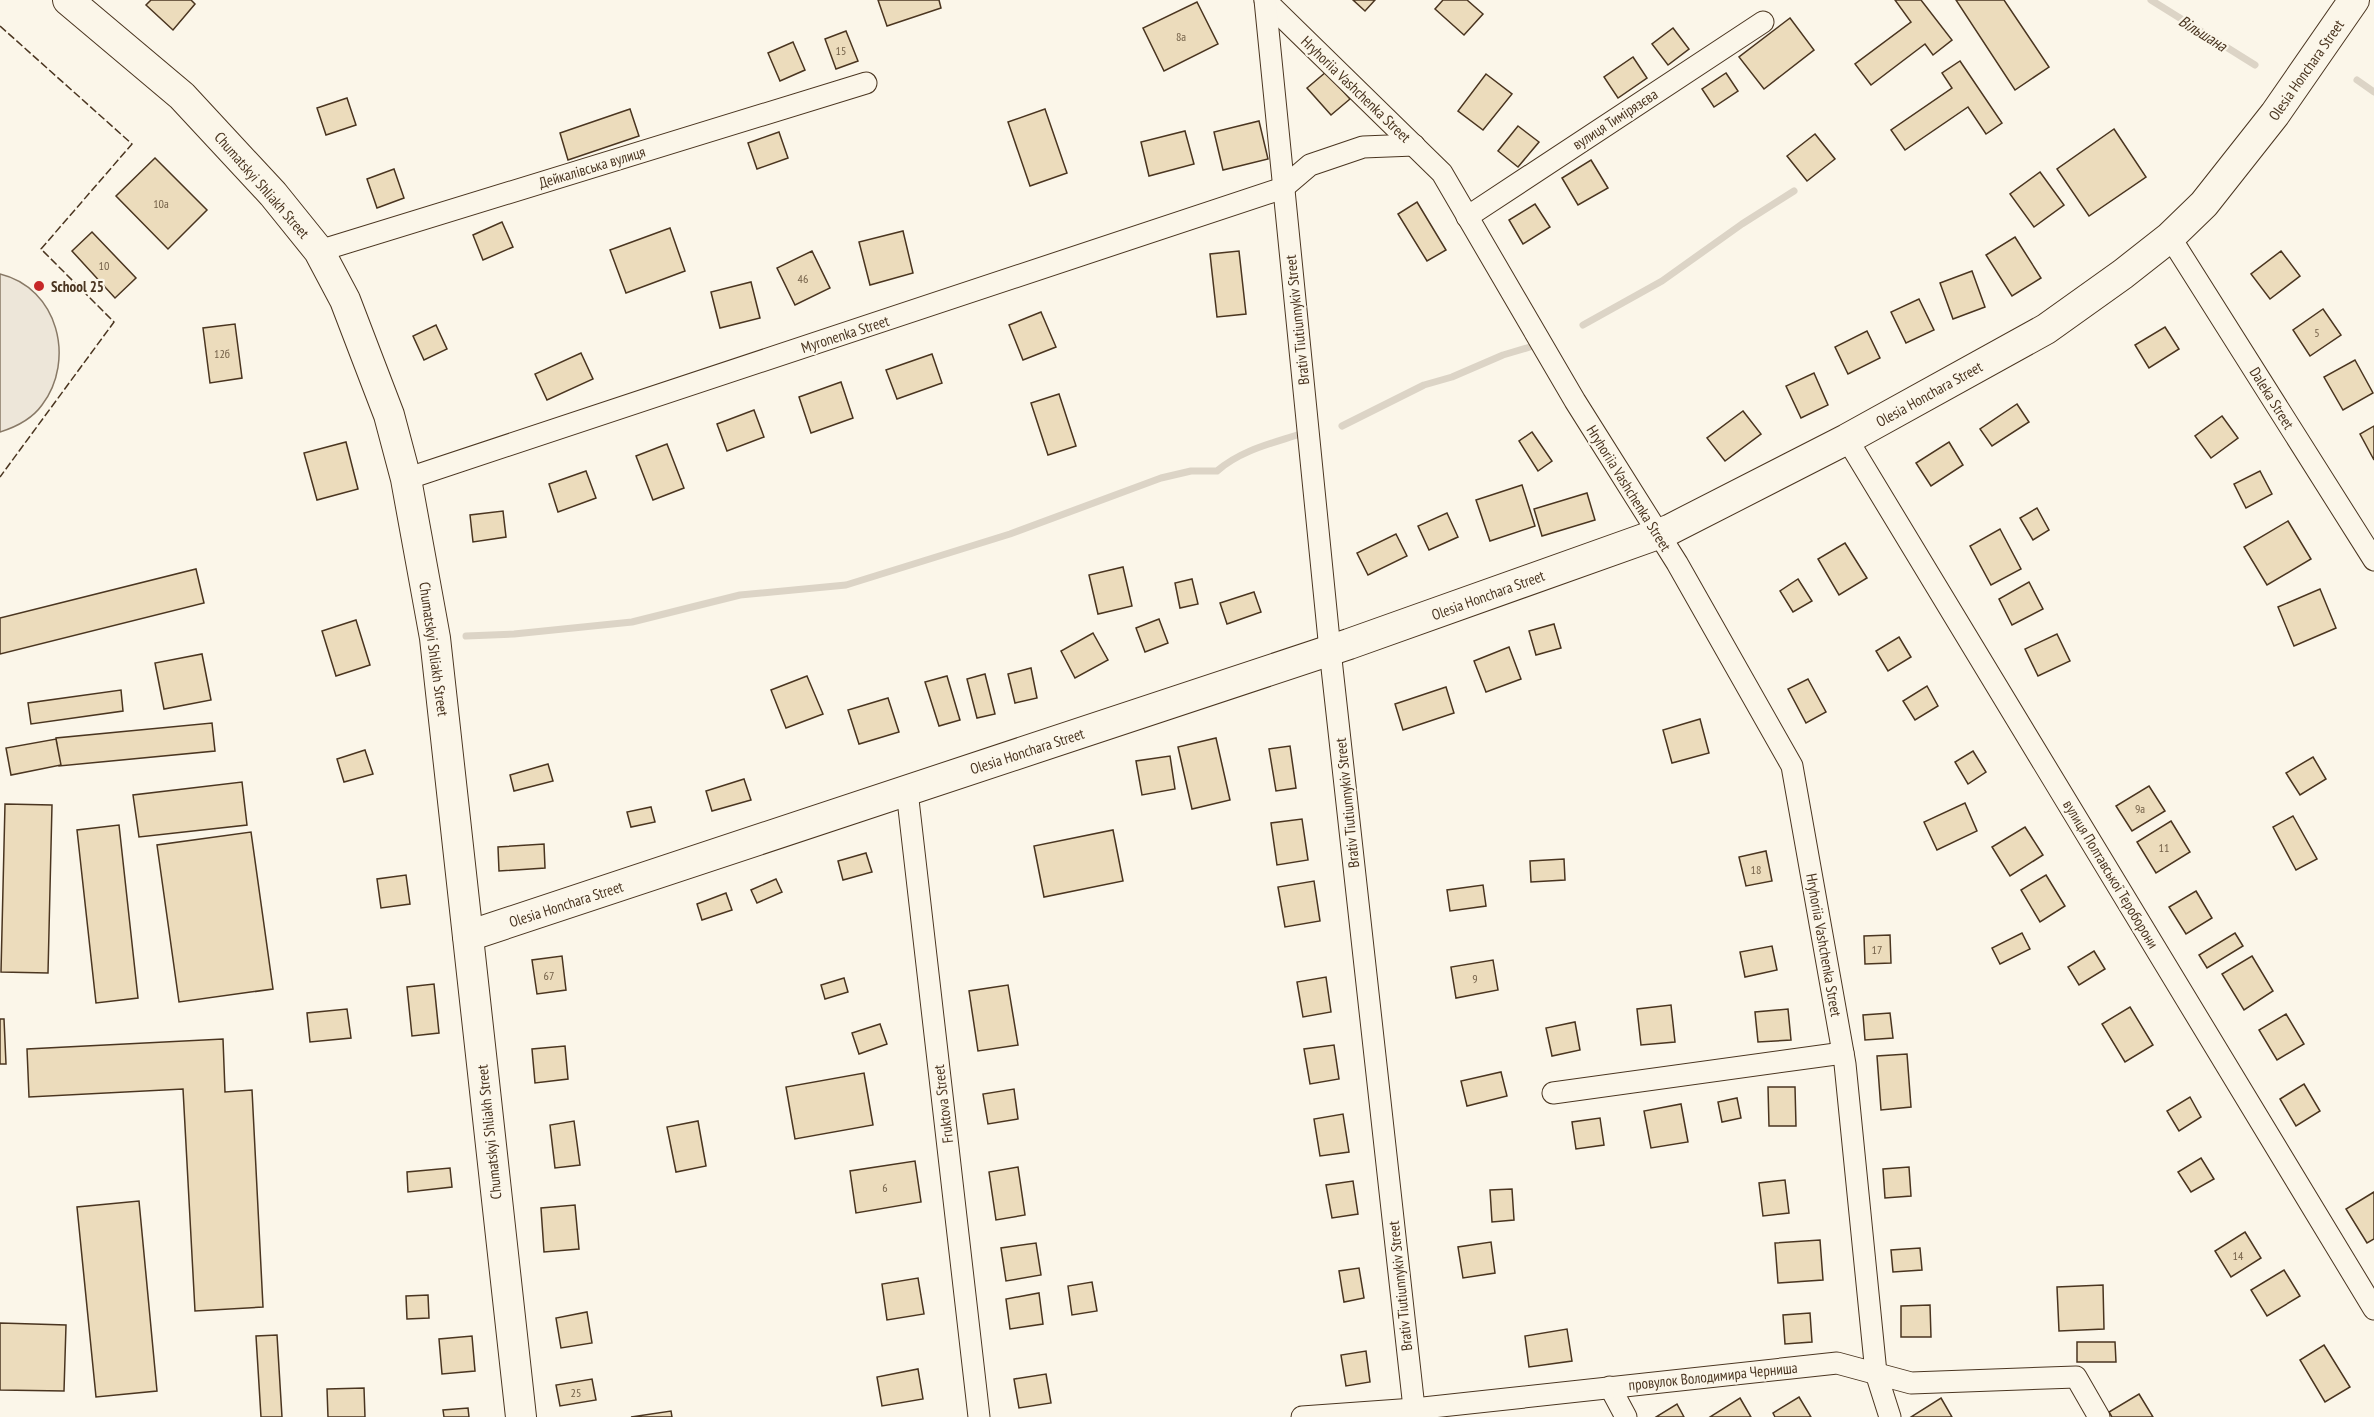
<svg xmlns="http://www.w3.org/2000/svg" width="2374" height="1417" viewBox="0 0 2374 1417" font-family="'PT Sans Narrow',sans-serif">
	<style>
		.green { fill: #ede6d9; stroke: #887966; stroke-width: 1.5 }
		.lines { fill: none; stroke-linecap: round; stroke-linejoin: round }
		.stream { stroke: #dcd4c6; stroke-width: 7 }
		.building { fill: #ecdcbc; stroke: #4a3520; stroke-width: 1.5 }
		.minor-casing { stroke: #4a3520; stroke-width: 23 }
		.secondary-casing { stroke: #4a3520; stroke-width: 32 }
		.minor { stroke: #fbf6e9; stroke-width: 21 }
		.secondary { stroke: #fbf6e9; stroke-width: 30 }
		.fence { stroke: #4a3520; stroke-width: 1.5; stroke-dasharray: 8 3; stroke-linecap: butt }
		.poi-dot { fill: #c62828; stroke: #fbf6e9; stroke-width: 2 }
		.labels { text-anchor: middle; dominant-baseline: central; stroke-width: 4.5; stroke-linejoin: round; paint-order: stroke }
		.number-label { font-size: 12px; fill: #725f47 }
		.street-label { font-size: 15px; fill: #4a3520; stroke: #fbf6e9 }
		.poi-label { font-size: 15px; font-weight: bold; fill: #4a3520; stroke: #fbf6e9; text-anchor: start }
		.water-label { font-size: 16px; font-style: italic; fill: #4a3520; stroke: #fbf6e9 }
	</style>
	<rect width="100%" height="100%" fill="#fbf6e9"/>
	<!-- green -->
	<path class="green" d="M0 274C58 288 76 360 42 405 32 419 16 427 0 432Z"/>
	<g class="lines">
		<!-- stream -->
		<g class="stream">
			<polyline points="2151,0 2255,65"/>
			<polyline points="2357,80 2374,92"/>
			<polyline points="1583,325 1662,281 1742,224 1794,191"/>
			<polyline points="1342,426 1424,385 1452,377 1503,355 1530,347"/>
			<path d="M466 636 514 634 632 622 740 595 846 585 1010 534 1161 478 1191 471H1217C1240 451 1269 444 1297 435"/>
		</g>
	</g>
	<!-- building -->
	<g class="building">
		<polygon points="151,0 191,0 195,4 173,30 146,5"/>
		<polygon points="878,0 939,0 941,8 887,26"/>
		<polygon points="1353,0 1375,0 1365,11"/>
		<polygon points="1443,0 1467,0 1483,14 1464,35 1435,9"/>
		<polygon points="1895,0 1921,0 1952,40 1933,55 1925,44 1871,85 1855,64 1911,22"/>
		<polygon points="1956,0 2004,0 2049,67 2015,90"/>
		<polygon points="1197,2 1218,44 1164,71 1143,28"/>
		<polygon points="1790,18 1814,50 1764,89 1739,57"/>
		<polygon points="1673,28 1689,49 1668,65 1652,44"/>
		<polygon points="846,31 858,61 836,69 825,39"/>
		<polygon points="793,42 805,70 780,81 768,53"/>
		<polygon points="1633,57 1647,78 1618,98 1604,77"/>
		<polygon points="1960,61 2002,123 1986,134 1968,107 1905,150 1891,130 1952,88 1942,73"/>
		<polygon points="1326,72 1350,99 1331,115 1307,88"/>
		<polygon points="1726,73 1738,91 1714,107 1702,89"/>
		<polygon points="1486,74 1512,94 1483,130 1458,111"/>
		<polygon points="347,98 356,125 326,135 317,108"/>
		<polygon points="630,109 639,136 568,160 560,133"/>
		<polygon points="1045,109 1067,173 1030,186 1008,122"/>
		<polygon points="1259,121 1268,159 1223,170 1214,132"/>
		<polygon points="1518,126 1539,142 1518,167 1498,151"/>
		<polygon points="2114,129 2146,177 2089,216 2057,169"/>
		<polygon points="1185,131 1194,164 1149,176 1141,142"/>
		<polygon points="779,132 788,158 757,169 748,143"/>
		<polygon points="1815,134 1835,159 1807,181 1787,156"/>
		<polygon points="155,158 207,210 168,249 116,196"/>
		<polygon points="1591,160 1608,188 1578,205 1562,178"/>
		<polygon points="394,169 404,198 377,208 367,179"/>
		<polygon points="2040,172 2064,205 2034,227 2010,194"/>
		<polygon points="1417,202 1446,250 1427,261 1398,214"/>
		<polygon points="1535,204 1550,227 1523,244 1509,220"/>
		<polygon points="502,222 513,247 483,260 473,235"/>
		<polygon points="670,228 685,271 626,293 610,250"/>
		<polygon points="903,231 913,273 870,285 859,242"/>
		<polygon points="92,232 136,278 115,298 72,251"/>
		<polygon points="2015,237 2041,278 2012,296 1986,255"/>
		<polygon points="812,251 830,288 795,305 777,268"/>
		<polygon points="1239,251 1246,314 1217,317 1210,254"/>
		<polygon points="2281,251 2300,276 2270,299 2251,274"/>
		<polygon points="1972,271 1985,307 1953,319 1940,283"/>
		<polygon points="751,282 760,318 720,328 711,292"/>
		<polygon points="1919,299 1934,330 1906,343 1891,312"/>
		<polygon points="2323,309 2341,335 2310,356 2293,330"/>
		<polygon points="1041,312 1056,347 1023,360 1009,325"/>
		<polygon points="235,324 242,378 210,383 203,328"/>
		<polygon points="436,325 447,349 424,360 413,336"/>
		<polygon points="2165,327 2179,349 2149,368 2135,345"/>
		<polygon points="1867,331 1880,358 1848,374 1835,347"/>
		<polygon points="581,353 593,379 547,400 535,374"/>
		<polygon points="932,354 942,383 897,399 886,370"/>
		<polygon points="2355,360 2373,393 2343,410 2324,377"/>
		<polygon points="1814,373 1828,405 1801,418 1786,386"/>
		<polygon points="841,382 853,418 811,433 799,397"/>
		<polygon points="1059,394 1076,446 1048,455 1031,403"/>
		<polygon points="2017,404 2029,422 1992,446 1980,429"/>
		<polygon points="754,410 764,437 727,451 717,424"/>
		<polygon points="1743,411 1761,434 1725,461 1707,438"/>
		<polygon points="2222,416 2238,438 2211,458 2195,436"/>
		<polygon points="2374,426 2374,460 2360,434"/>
		<polygon points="1532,432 1552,461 1538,471 1519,441"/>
		<polygon points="346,442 358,489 317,500 304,453"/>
		<polygon points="1949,442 1963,465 1931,486 1916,463"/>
		<polygon points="667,444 684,488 653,500 636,456"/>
		<polygon points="586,471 596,498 558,512 549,484"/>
		<polygon points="2260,471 2272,494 2246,508 2234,484"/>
		<polygon points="1522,485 1535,526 1490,541 1476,500"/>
		<polygon points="1587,493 1595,520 1542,536 1534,509"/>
		<polygon points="2037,508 2049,530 2033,540 2020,518"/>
		<polygon points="503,511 506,537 473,542 470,515"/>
		<polygon points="1447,513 1458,537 1429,550 1418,526"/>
		<polygon points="2288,521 2311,559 2267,585 2244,547"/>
		<polygon points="2000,529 2021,569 1991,585 1970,546"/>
		<polygon points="1396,534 1407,556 1368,575 1357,553"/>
		<polygon points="1845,543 1867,578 1839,595 1818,559"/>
		<polygon points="1123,567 1132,606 1098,614 1089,575"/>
		<polygon points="196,569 204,603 0,654 0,618"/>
		<polygon points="1192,579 1198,604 1180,608 1175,583"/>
		<polygon points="1798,579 1812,601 1793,612 1780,591"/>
		<polygon points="2029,582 2043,609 2012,625 1999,599"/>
		<polygon points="2320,589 2336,628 2294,646 2278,607"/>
		<polygon points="1254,592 1261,612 1227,624 1220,603"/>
		<polygon points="1159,619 1168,643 1145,652 1136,628"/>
		<polygon points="356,620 370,665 336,676 322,631"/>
		<polygon points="1554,624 1561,648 1536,655 1529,631"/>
		<polygon points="1093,633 1108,660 1075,678 1061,651"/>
		<polygon points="2057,634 2070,661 2038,676 2025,649"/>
		<polygon points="1899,637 1911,657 1888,671 1876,651"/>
		<polygon points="1509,647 1521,679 1486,692 1474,661"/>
		<polygon points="202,654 211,700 164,709 155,663"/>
		<polygon points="1031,668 1037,698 1015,703 1008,674"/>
		<polygon points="985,674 995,714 977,718 967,679"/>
		<polygon points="807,676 823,714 786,728 771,690"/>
		<polygon points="947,676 960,720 939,726 925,682"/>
		<polygon points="1808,679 1826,712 1806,723 1788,689"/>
		<polygon points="1927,686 1938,706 1915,720 1903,701"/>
		<polygon points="1446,687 1454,713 1403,730 1395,704"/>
		<polygon points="121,690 123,711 31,724 28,703"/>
		<polygon points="888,698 899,732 859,744 848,710"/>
		<polygon points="1700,719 1709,753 1672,763 1663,730"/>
		<polygon points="212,723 215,751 59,766 56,738"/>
		<polygon points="1216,738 1230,800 1192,809 1178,747"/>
		<polygon points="56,739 61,765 11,775 6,748"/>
		<polygon points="1290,746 1296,788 1276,791 1269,749"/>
		<polygon points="365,750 373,774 344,782 337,759"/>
		<polygon points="1973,751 1986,772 1968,784 1955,762"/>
		<polygon points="1170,756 1175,789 1142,795 1136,761"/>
		<polygon points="2313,757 2326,779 2300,795 2286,773"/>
		<polygon points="548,764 553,781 514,791 510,775"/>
		<polygon points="744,779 751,800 712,811 706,791"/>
		<polygon points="242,782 247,825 139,837 133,795"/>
		<polygon points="2149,786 2165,811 2132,831 2116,806"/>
		<polygon points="1965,803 1977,831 1937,850 1924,822"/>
		<polygon points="5,804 52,805 48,973 1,972"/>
		<polygon points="651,807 655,822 631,827 627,812"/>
		<polygon points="2293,816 2317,859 2296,870 2273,827"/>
		<polygon points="1302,819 1308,860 1277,865 1271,823"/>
		<polygon points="2171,821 2190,852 2156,873 2137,842"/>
		<polygon points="119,825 138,998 96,1003 77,830"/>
		<polygon points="2025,827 2043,855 2010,876 1992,847"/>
		<polygon points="1113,830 1123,881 1044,897 1034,846"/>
		<polygon points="251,832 273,989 179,1002 157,845"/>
		<polygon points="544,844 545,868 499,871 498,847"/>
		<polygon points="1766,851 1772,881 1746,886 1739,857"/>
		<polygon points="866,853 872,872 843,880 838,861"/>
		<polygon points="1564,859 1565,880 1531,882 1530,861"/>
		<polygon points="406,875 410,904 381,908 377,879"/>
		<polygon points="2046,875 2065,906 2040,922 2021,890"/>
		<polygon points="776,879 782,892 757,903 751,890"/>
		<polygon points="1314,881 1320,921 1285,927 1278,887"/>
		<polygon points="1483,885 1486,906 1450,911 1447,890"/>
		<polygon points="2196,891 2212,918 2186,934 2169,907"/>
		<polygon points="726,893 732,910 702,920 697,904"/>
		<polygon points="2022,933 2030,949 2000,964 1992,948"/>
		<polygon points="2235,933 2243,946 2207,968 2199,955"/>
		<polygon points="1890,935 1891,963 1865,964 1864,936"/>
		<polygon points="1772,946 1777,970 1745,977 1740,952"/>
		<polygon points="2094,951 2105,969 2079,985 2068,967"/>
		<polygon points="562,956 566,990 537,994 532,960"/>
		<polygon points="2252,956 2273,991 2244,1010 2222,974"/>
		<polygon points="1493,960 1498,990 1456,998 1451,967"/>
		<polygon points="1326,977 1331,1012 1303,1017 1297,982"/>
		<polygon points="844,978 848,992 825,999 821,985"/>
		<polygon points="434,984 439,1033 412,1036 407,987"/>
		<polygon points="1008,985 1018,1045 978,1051 969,991"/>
		<polygon points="1671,1005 1675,1042 1641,1045 1637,1009"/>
		<polygon points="2130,1007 2153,1045 2125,1062 2102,1024"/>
		<polygon points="347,1009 351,1038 310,1042 307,1013"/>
		<polygon points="1788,1009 1791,1040 1758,1042 1755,1012"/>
		<polygon points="1890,1013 1893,1038 1865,1040 1863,1015"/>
		<polygon points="2286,1014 2304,1044 2277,1060 2259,1030"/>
		<polygon points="0,1019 4,1019 6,1064 0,1064"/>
		<polygon points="1575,1022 1580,1050 1552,1056 1546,1028"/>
		<polygon points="880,1024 887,1044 859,1054 852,1033"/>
		<polygon points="223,1039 225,1092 252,1090 263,1307 195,1311 183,1089 29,1097 27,1049"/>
		<polygon points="1334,1045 1339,1079 1310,1084 1304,1049"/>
		<polygon points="565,1046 568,1079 535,1083 532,1049"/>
		<polygon points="1907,1054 1911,1107 1881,1110 1877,1056"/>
		<polygon points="1501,1072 1507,1096 1467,1106 1461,1081"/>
		<polygon points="864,1073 873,1125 795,1139 786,1087"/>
		<polygon points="2304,1084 2320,1111 2296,1126 2280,1099"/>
		<polygon points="1768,1087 1795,1087 1796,1126 1769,1126"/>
		<polygon points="1014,1089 1018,1119 988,1124 983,1094"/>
		<polygon points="2190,1097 2201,1117 2179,1131 2167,1111"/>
		<polygon points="1737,1098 1741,1118 1722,1122 1718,1102"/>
		<polygon points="1681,1104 1688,1142 1651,1148 1644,1111"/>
		<polygon points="1343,1114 1349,1152 1320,1156 1314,1119"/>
		<polygon points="1600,1118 1604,1145 1576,1149 1572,1122"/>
		<polygon points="574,1121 580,1165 555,1168 550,1125"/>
		<polygon points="698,1121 706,1166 676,1172 667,1127"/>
		<polygon points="2201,1158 2214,1179 2191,1192 2178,1172"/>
		<polygon points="915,1161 921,1202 856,1213 850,1171"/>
		<polygon points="1018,1167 1025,1215 996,1220 989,1172"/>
		<polygon points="1909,1167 1911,1196 1885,1198 1883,1169"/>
		<polygon points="450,1168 452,1187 408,1192 407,1172"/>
		<polygon points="1785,1180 1789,1213 1763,1216 1759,1183"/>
		<polygon points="1353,1181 1358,1214 1332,1218 1326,1185"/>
		<polygon points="1512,1189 1514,1220 1492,1222 1490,1190"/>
		<polygon points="2374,1192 2374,1239 2367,1243 2346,1209"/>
		<polygon points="139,1201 157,1391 96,1397 77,1207"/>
		<polygon points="575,1205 579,1249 544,1252 541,1208"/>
		<polygon points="2245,1232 2261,1258 2231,1277 2215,1251"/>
		<polygon points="1820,1240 1823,1280 1778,1283 1775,1243"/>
		<polygon points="1491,1242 1495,1273 1463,1278 1458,1247"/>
		<polygon points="1036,1243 1041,1275 1006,1281 1001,1248"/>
		<polygon points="1920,1248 1922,1270 1893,1272 1891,1250"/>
		<polygon points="1359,1268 1364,1298 1344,1302 1339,1271"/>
		<polygon points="2284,1270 2300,1296 2267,1316 2251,1290"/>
		<polygon points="918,1278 924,1314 887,1320 882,1284"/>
		<polygon points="1092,1282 1097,1311 1072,1315 1068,1286"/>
		<polygon points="2103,1285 2104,1329 2059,1331 2057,1287"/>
		<polygon points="1039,1293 1043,1324 1010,1329 1006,1299"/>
		<polygon points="428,1295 429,1318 407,1319 406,1296"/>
		<polygon points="1930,1305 1931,1337 1901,1337 1901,1306"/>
		<polygon points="587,1312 592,1343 561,1348 556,1318"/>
		<polygon points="1810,1313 1812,1342 1785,1344 1783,1315"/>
		<polygon points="0,1323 66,1325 64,1391 0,1390"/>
		<polygon points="1567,1329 1572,1361 1529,1367 1525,1336"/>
		<polygon points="277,1335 282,1417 261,1417 256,1336"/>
		<polygon points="472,1336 475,1371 442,1374 439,1339"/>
		<polygon points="2077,1342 2115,1342 2116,1362 2077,1362"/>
		<polygon points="2324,1345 2350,1387 2325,1402 2300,1360"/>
		<polygon points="1366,1351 1370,1382 1346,1386 1341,1355"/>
		<polygon points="918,1369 923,1399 882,1406 877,1377"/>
		<polygon points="1046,1374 1051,1403 1019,1408 1014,1379"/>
		<polygon points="592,1379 596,1400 560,1406 556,1385"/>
		<polygon points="364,1388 365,1417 328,1417 327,1389"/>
		<polygon points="2139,1394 2153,1417 2112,1417 2109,1412"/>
		<polygon points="1799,1397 1811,1417 1775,1417 1773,1413"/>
		<polygon points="1740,1398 1751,1417 1710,1417"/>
		<polygon points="1941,1398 1952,1417 1911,1417"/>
		<polygon points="1677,1404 1684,1417 1656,1417"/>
		<polygon points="468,1408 469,1417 444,1417 443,1410"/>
		<polygon points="671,1411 672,1417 631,1417"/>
	</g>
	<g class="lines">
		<!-- minor casing -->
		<g class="minor-casing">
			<g id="minor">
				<polyline points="1265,0 1442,173 1575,401 1677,563 1792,766 1845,1064 1876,1373 1890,1417"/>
				<polyline points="1265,0 1330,650 1415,1417"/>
				<polyline points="1467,217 1763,22"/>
				<polyline points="2170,237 2374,560"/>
				<polyline points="319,251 866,83"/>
				<polyline points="1847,439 2374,1309"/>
				<polyline points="406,479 1283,188 1310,165 1363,147 1414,145"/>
				<polyline points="907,791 979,1417"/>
				<polyline points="1553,1093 1843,1053"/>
				<polyline points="1610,1387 1626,1417"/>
				<polyline points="1302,1417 1414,1409 1837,1363 1911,1383 2076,1377 2099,1417"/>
			</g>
		</g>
		<!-- secondary casing -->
		<g class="secondary-casing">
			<g id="secondary">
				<polyline points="68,0 182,96 273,194 319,251 345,300 389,415 406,479 435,638 521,1417"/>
				<polyline points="468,936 1349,644 1669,530 1847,439 2046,329 2123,274 2170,237 2204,204 2275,114 2354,0"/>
			</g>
		</g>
		<!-- minor -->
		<use href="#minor" class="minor"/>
		<!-- secondary -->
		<use href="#secondary" class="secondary"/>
		<!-- fence -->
		<polyline class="fence" points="0,26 132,144 41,249 114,322 0,477"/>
	</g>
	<!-- markers -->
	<circle class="poi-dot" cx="39" cy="286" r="6"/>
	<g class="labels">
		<!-- number labels -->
		<g class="number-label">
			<text x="1181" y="36">8а</text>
			<text x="841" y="50">15</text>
			<text x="161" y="203">10а</text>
			<text x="104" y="265">10</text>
			<text x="803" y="278">46</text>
			<text x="2317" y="332">5</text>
			<text x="222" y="353">12б</text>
			<text x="2140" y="808">9а</text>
			<text x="2164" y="847">11</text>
			<text x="1756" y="869">18</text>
			<text x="1877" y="949">17</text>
			<text x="549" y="975">67</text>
			<text x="1475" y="978">9</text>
			<text x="885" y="1187">6</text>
			<text x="2238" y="1255">14</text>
			<text x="576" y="1392">25</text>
		</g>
		<!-- street labels -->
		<g class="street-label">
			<text transform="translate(2306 70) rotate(-55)">Olesia Honchara Street</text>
			<text transform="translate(1356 89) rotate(44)">Hryhoriia Vashchenka Street</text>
			<text transform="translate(1615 119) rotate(-33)">вулиця Тимірязєва</text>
			<text transform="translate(592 167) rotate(-17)">Дейкалівська вулиця</text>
			<text transform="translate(262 185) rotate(49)">Chumatskyi Shliakh Street</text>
			<text transform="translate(1297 320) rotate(-96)">Brativ Tiutiunnykiv Street</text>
			<text transform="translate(845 334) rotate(-18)">Myronenka Street</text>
			<text transform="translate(1929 394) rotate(-29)">Olesia Honchara Street</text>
			<text transform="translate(2272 398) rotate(58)">Daleka Street</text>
			<text transform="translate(1629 488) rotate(58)">Hryhoriia Vashchenka Street</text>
			<text transform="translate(1488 595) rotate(-20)">Olesia Honchara Street</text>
			<text transform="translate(434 649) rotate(82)">Chumatskyi Shliakh Street</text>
			<text transform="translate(1027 751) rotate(-18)">Olesia Honchara Street</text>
			<text transform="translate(1347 803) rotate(-96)">Brativ Tiutiunnykiv Street</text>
			<text transform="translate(2111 874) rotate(59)">вулиця Полтавської Тероборони</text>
			<text transform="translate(566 904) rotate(-18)">Olesia Honchara Street</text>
			<text transform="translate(1824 945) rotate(80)">Hryhoriia Vashchenka Street</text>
			<text transform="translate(943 1104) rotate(-97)">Fruktova Street</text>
			<text transform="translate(489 1132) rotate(-96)">Chumatskyi Shliakh Street</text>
			<text transform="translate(1400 1286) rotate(-96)">Brativ Tiutiunnykiv Street</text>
			<text transform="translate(1713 1376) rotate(-6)">провулок Володимира Черниша</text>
		</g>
		<!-- poi labels -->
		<g class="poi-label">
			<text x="51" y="286">School 25</text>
		</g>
		<!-- water labels -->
		<g class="water-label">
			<text transform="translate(2203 33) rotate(32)">Вільшана</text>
		</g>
	</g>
</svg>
